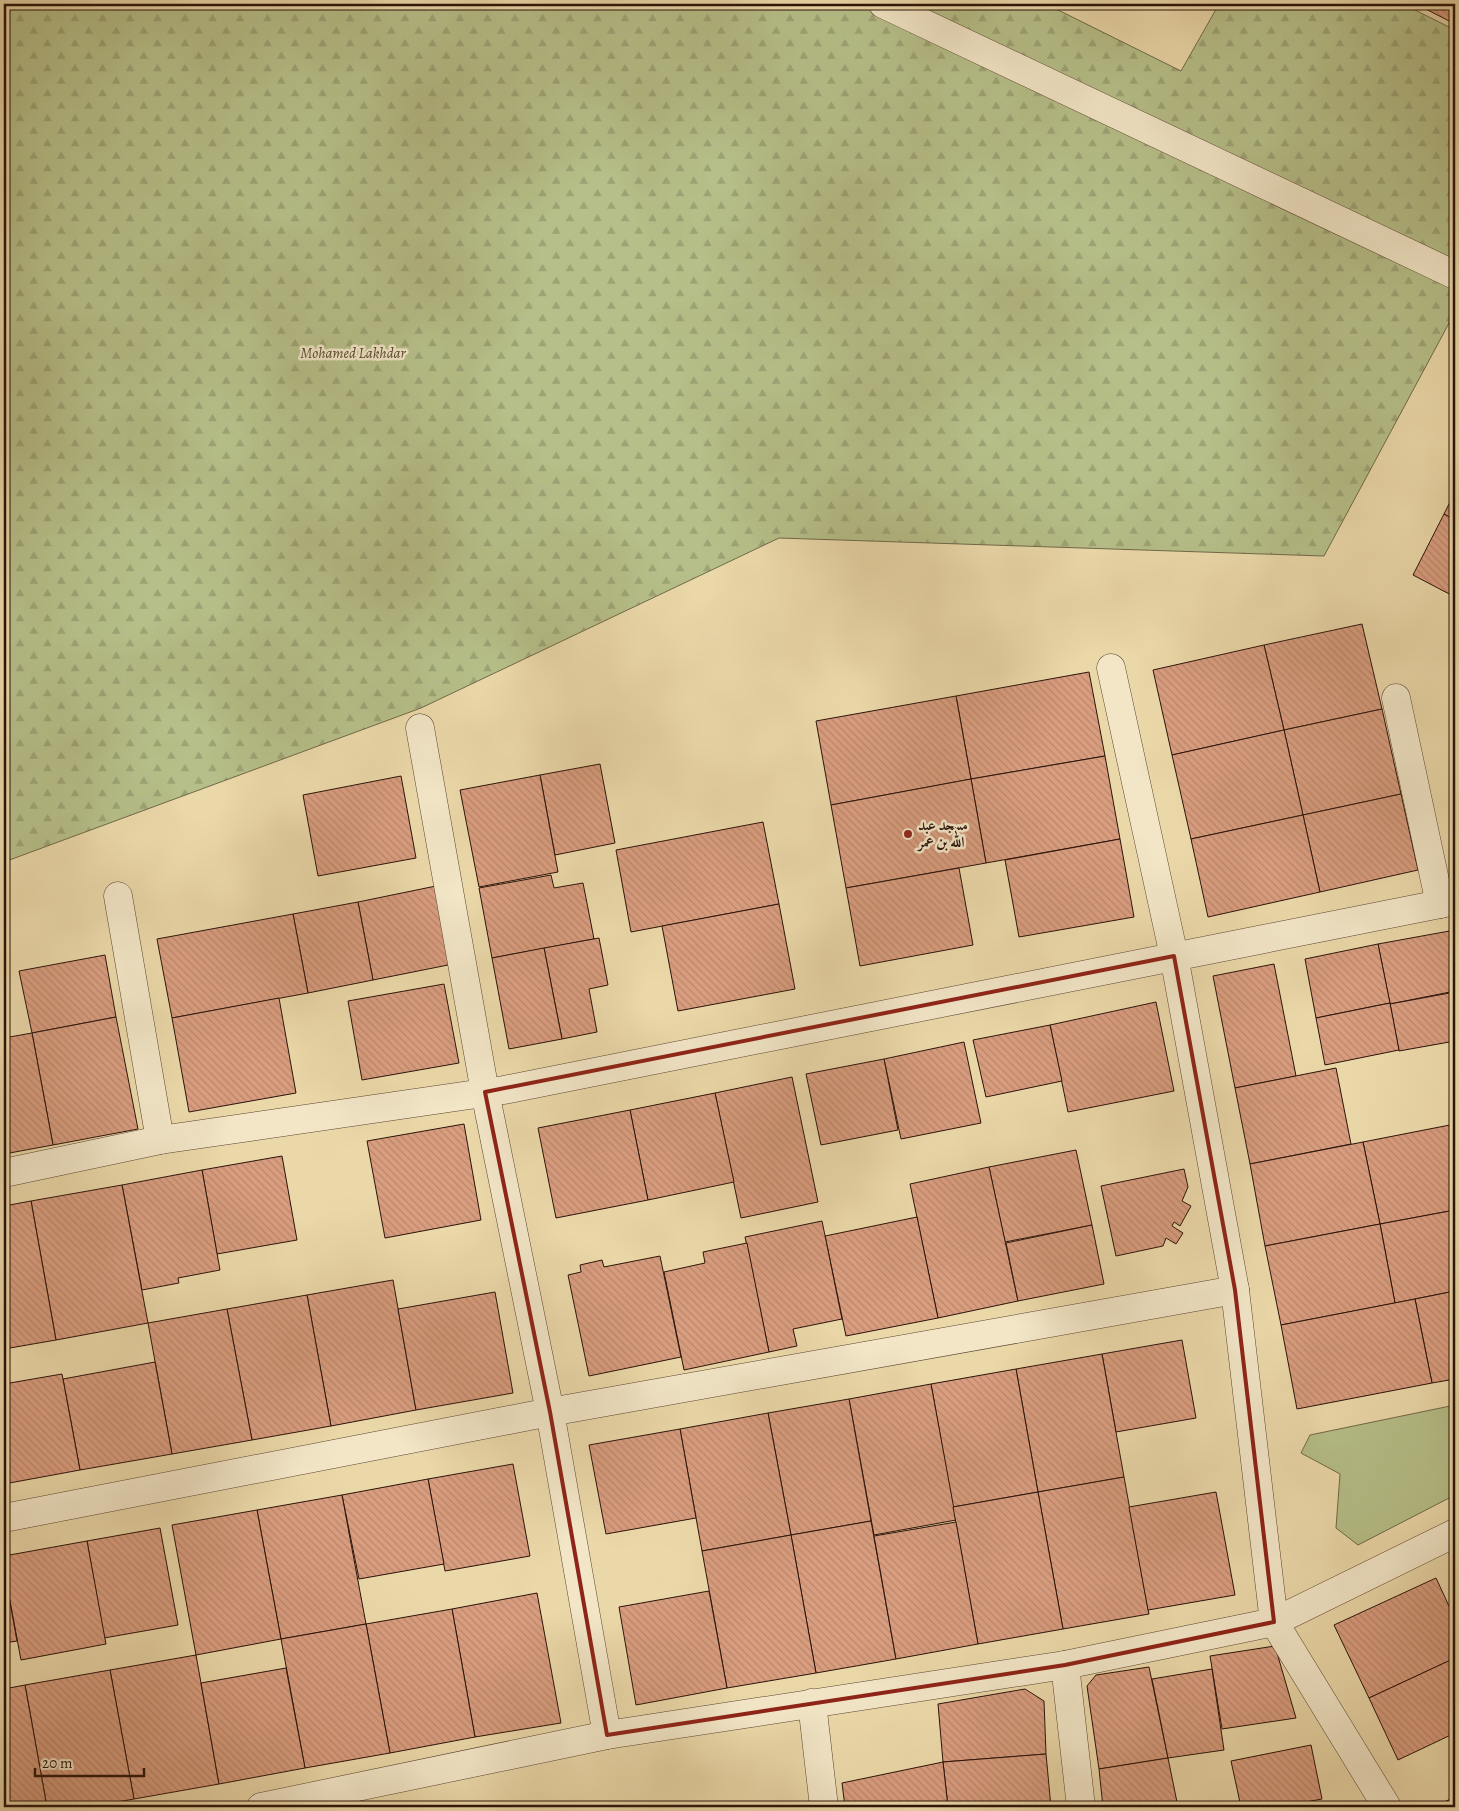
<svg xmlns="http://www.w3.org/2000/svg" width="1459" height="1811" viewBox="0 0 1459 1811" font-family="Alegreya,Amiri,serif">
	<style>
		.green { fill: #b6bf89; stroke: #706949 }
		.forest { fill: url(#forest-firs); stroke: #706949 }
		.building { fill: url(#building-back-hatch); stroke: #2b1309 }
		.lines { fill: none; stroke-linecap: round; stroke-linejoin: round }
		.minor-casing { stroke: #5b4431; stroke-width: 29 }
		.minor { stroke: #f2e6c7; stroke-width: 28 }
		.marked { fill: none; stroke: #8f2418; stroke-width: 4; stroke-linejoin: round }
		.poi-dot { fill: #8f2418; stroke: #f2e6c7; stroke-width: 2 }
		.labels { text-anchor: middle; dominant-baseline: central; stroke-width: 5; stroke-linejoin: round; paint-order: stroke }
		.park-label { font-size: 15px; font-style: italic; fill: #55472f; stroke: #f2e6c7 }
		.poi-label { font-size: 15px; font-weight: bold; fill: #2b1309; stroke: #f2e6c7; text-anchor: start }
	</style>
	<defs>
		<pattern id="forest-firs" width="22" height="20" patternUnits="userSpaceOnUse" patternTransform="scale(1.25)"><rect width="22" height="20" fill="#b6bf89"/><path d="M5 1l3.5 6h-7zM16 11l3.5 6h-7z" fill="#9da375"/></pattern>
		<pattern id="building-back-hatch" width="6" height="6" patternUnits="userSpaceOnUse" patternTransform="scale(1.25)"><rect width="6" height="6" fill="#d99d7f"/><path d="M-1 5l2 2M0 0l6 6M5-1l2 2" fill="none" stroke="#ba866c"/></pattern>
	</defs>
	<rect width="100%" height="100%" fill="#ebd8a9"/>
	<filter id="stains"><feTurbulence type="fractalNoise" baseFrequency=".004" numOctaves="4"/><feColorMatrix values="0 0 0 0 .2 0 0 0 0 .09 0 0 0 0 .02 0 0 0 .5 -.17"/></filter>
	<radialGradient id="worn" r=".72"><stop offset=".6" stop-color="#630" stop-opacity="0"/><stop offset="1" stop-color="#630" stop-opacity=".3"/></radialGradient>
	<!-- green -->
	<polygon class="green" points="1455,1405 1455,1495 1358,1545 1336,1528 1340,1474 1301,1453 1310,1435"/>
	<!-- forest -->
	<polygon class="forest" points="4,4 1046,4 1181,71 1219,4 1403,4 1455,30 1455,312 1324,556 779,538 421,708 4,862"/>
	<!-- building -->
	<g class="building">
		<polygon points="1416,4 1455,4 1455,24"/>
		<polygon points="1455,492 1455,520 1444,514"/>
		<polygon points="1444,514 1455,520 1455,597 1413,575"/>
		<polygon points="1362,624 1382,709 1284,730 1264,645"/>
		<polygon points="1264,645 1284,730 1172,755 1153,670"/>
		<polygon points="1089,672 1105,756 971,779 956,696"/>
		<polygon points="956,696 971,779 831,805 816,721"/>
		<polygon points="1382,709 1401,794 1303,815 1284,730"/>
		<polygon points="1284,730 1303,815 1191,839 1172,755"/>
		<polygon points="1105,756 1120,839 986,863 971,779"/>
		<polygon points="600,764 615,843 555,855 540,775"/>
		<polygon points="540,775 558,872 479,887 460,790"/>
		<polygon points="401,776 416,858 318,876 303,795"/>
		<polygon points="971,779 986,863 846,888 831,805"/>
		<polygon points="1401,794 1418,870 1320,892 1303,815"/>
		<polygon points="1303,815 1320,892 1208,917 1191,839"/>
		<polygon points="763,822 779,904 631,932 616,850"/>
		<polygon points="1120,839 1134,917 1019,937 1005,860"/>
		<polygon points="959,868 973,945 860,966 846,888"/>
		<polygon points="551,875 554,888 583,883 594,939 492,958 479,888"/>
		<polygon points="436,886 453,964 373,980 358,902"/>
		<polygon points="358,902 373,980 308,993 293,914"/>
		<polygon points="779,904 795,989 678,1011 662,926"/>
		<polygon points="293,914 308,993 172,1018 157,939"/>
		<polygon points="1455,930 1455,991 1390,1004 1378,944"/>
		<polygon points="599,938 608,985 589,989 597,1032 562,1039 544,948"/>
		<polygon points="1378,944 1390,1003 1316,1018 1305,959"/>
		<polygon points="544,948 562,1039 509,1049 492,958"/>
		<polygon points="105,955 116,1017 32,1033 19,971"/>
		<polygon points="1274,964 1296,1076 1235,1088 1213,976"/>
		<polygon points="444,984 459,1063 362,1080 348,1001"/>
		<polygon points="1455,992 1455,1041 1399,1051 1390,1004"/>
		<polygon points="279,998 296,1093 189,1112 172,1018"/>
		<polygon points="1156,1002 1174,1091 1068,1112 1050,1025"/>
		<polygon points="1390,1003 1399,1050 1325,1065 1316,1018"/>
		<polygon points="116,1017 138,1129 53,1145 32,1033"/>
		<polygon points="1050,1025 1062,1081 986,1097 973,1040"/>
		<polygon points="32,1033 53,1145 4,1154 4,1038"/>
		<polygon points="964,1042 981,1123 901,1139 884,1059"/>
		<polygon points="884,1059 898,1130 821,1145 806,1074"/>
		<polygon points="1336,1068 1351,1144 1250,1164 1235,1088"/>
		<polygon points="792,1077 818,1202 741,1218 715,1093"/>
		<polygon points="715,1093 734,1182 648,1200 630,1110"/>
		<polygon points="630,1110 648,1200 556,1218 538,1128"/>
		<polygon points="464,1124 481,1220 385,1238 367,1141"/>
		<polygon points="1455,1124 1455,1210 1380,1224 1363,1142"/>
		<polygon points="1363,1142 1380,1224 1265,1246 1250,1164"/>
		<polygon points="1076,1150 1092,1225 1005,1242 989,1167"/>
		<polygon points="282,1156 297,1240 217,1254 202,1170"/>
		<polygon points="989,1167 1018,1301 938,1318 910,1184"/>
		<polygon points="1184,1169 1188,1187 1182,1201 1191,1206 1180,1226 1174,1222 1172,1226 1183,1233 1176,1244 1166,1238 1163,1246 1116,1256 1101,1186"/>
		<polygon points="202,1170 220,1270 178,1278 179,1283 142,1290 122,1185"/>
		<polygon points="122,1185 148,1323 56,1340 31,1201"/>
		<polygon points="31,1201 56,1340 4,1349 4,1206"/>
		<polygon points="1455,1210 1455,1291 1395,1303 1380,1224"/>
		<polygon points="917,1217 938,1318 846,1336 825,1236"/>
		<polygon points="822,1221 842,1319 793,1329 797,1346 769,1352 745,1237"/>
		<polygon points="1380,1224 1395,1303 1281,1325 1265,1246"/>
		<polygon points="1092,1225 1104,1284 1018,1301 1006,1243"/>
		<polygon points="747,1243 769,1352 684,1370 664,1272 705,1263 703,1252"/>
		<polygon points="660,1256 681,1357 589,1376 568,1275 581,1272 580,1265 602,1260 604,1267"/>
		<polygon points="393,1280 416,1410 331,1426 307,1295"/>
		<polygon points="1455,1291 1455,1379 1432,1383 1415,1299"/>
		<polygon points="495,1292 513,1393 416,1410 398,1309"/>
		<polygon points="307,1295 331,1426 252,1440 227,1309"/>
		<polygon points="1415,1299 1432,1383 1297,1409 1281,1325"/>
		<polygon points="227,1309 252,1440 172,1454 148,1323"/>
		<polygon points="1182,1340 1196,1418 1116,1432 1102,1354"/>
		<polygon points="1102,1354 1124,1477 1038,1492 1016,1369"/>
		<polygon points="155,1362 172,1454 80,1470 63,1379"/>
		<polygon points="1016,1369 1038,1492 953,1507 931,1384"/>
		<polygon points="62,1374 80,1470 4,1484 4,1384"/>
		<polygon points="931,1384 956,1520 874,1535 849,1399"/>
		<polygon points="849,1399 871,1521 791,1535 768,1413"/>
		<polygon points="768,1413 791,1535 702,1551 680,1429"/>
		<polygon points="680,1429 696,1518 606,1534 589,1445"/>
		<polygon points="513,1464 530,1556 445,1571 428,1479"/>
		<polygon points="1124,1477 1149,1614 1063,1629 1038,1492"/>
		<polygon points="428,1479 444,1564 359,1579 342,1495"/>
		<polygon points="1038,1492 1063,1629 978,1644 953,1507"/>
		<polygon points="1216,1492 1235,1595 1148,1610 1129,1507"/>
		<polygon points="342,1495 366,1624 281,1639 257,1510"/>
		<polygon points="257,1510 281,1639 196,1655 172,1525"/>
		<polygon points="871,1521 896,1659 816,1673 791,1535"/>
		<polygon points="956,1522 978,1644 896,1659 874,1536"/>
		<polygon points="160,1528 178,1625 104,1638 87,1541"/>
		<polygon points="791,1535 816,1673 727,1688 702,1551"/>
		<polygon points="87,1541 106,1644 21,1660 4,1569 4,1556"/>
		<polygon points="4,1569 17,1641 4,1643"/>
		<polygon points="1436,1578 1455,1619 1455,1658 1369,1698 1334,1625"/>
		<polygon points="709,1591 727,1688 636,1705 619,1607"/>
		<polygon points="537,1593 561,1723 475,1737 452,1609"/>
		<polygon points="452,1609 475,1737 390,1753 366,1624"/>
		<polygon points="366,1624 390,1753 305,1768 281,1639"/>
		<polygon points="1275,1646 1296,1718 1222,1729 1210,1656"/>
		<polygon points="196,1655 219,1784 134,1799 110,1670"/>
		<polygon points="1455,1658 1455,1733 1398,1760 1369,1698"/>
		<polygon points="1149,1667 1168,1758 1099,1769 1087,1686 1096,1675"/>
		<polygon points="286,1668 305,1768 219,1784 201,1683"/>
		<polygon points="1212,1669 1224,1750 1168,1758 1152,1679"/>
		<polygon points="110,1670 134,1799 89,1807 47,1807 25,1685"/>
		<polygon points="25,1685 47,1807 4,1807 4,1689"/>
		<polygon points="1025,1689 1044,1701 1046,1754 943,1762 938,1704"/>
		<polygon points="1311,1745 1322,1799 1278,1807 1241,1807 1231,1761"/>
		<polygon points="1046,1754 1051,1807 948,1807 943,1762"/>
		<polygon points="1168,1758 1178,1807 1103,1807 1099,1769"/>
		<polygon points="943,1762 948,1807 845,1807 842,1783"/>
		<polygon points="1455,1797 1455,1807 1433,1807"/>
	</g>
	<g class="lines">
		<!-- minor casing -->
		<g class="minor-casing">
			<g id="minor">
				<polyline points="883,4 1455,275"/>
				<polyline points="1111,668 1174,956 1235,1290 1274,1622 1387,1807"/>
				<polyline points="1396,698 1440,904"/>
				<polyline points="420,728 485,1092 550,1412 607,1735"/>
				<polyline points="118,896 160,1140"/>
				<polyline points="4,1173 160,1140 504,1090 1455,901"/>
				<polyline points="4,1518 550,1412 1235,1290"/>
				<polyline points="1065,1665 1081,1807"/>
				<polyline points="812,1703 824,1807"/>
				<polyline points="261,1807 607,1735 1065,1665 1274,1622 1455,1533"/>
			</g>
		</g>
		<!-- minor -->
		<use href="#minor" class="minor"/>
	</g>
	<!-- marked area -->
	<path class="marked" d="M1174 956 1235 1290 1274 1622 1065 1665 607 1735 550 1412 485 1092Z"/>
	<!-- markers -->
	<circle class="poi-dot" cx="908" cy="834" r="5"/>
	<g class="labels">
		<!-- park labels -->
		<g class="park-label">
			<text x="353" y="353">Mohamed Lakhdar</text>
		</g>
		<!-- poi labels -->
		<g class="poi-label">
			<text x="918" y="825">مسجد عبد<tspan x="918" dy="17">الله بن عمر</tspan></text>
		</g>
	</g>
	<!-- margin -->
	<rect width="1459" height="1811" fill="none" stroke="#ebd8a9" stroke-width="20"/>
	<rect x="5" y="5" width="1449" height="1801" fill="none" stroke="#2b1309" stroke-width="2.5"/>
	<rect x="10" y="10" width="1439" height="1791" fill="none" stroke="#2b1309"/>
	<!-- scale -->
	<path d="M35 1768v8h109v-8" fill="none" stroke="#2b1309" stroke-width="2.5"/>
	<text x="42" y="1768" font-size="15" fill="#2b1309" stroke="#f2e6c7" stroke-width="4" paint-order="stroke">20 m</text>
	<rect width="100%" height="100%" filter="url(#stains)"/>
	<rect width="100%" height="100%" fill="url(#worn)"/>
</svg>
